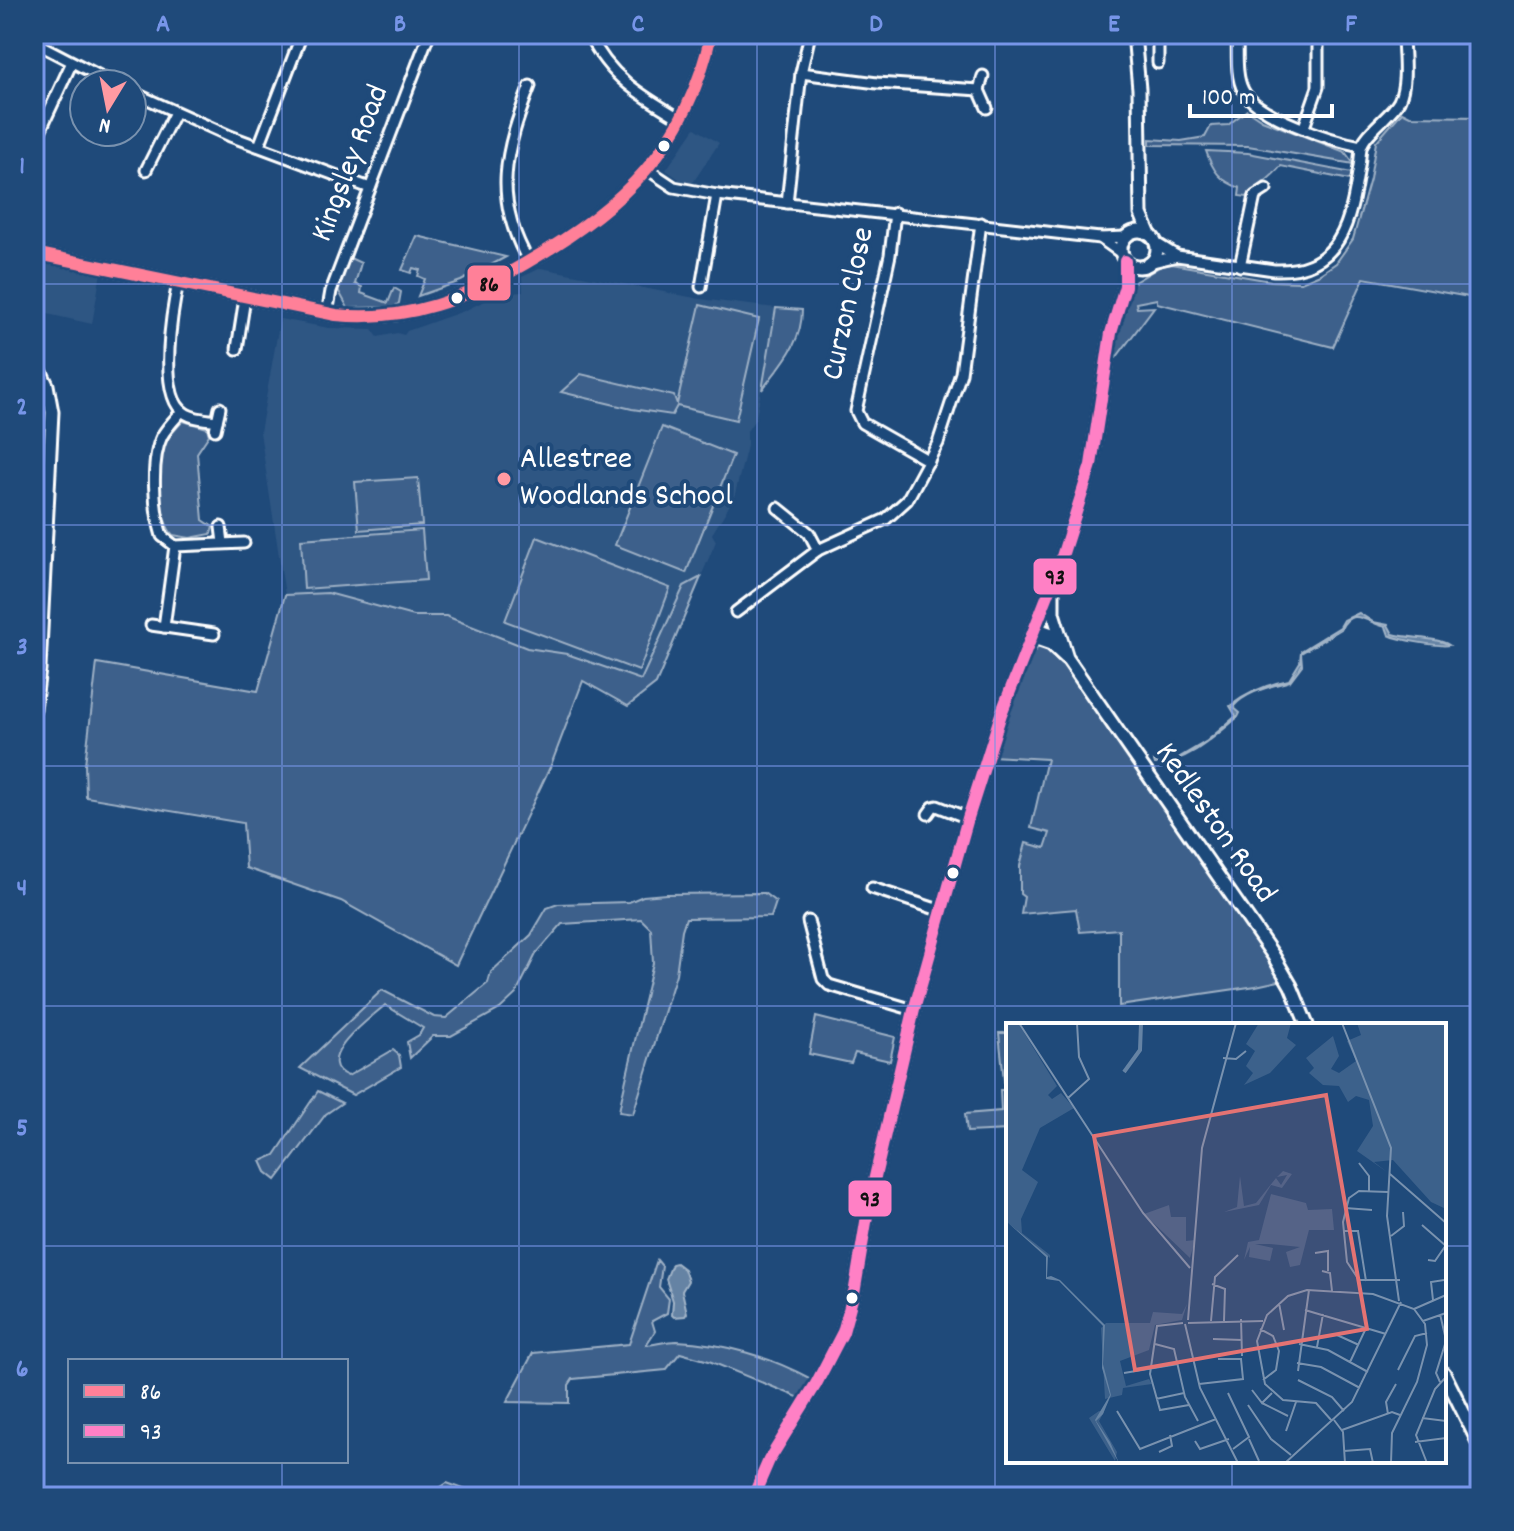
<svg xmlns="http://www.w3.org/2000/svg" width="1514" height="1531" viewBox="0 0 1514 1531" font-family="Dekko,sans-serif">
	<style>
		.built { fill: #2e5683 }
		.green { fill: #3c618b; stroke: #9eb0c5; stroke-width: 2 }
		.water { fill: #6583a4; stroke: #a3b5c8; stroke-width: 2 }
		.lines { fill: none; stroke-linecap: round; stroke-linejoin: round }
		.minor-casing { stroke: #fff; stroke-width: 15 }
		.tertiary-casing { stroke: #fff; stroke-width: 17 }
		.minor { stroke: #1f4a7a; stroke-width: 9 }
		.tertiary { stroke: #1f4a7a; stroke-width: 11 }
		.bus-1-casing { stroke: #1f4a7a; stroke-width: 18 }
		.bus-2-casing { stroke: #1f4a7a; stroke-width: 18 }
		.bus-1 { stroke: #ff8098; stroke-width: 12 }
		.bus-2 { stroke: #ff80c5; stroke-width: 12 }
		.grid { fill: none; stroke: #7795e8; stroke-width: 2; stroke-opacity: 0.55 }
		.bus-dot { fill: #fff; stroke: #1f4a7a; stroke-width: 3 }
		.poi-dot { fill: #ff9aa2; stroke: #1f4a7a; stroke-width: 3 }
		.labels { text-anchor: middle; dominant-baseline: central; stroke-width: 8; stroke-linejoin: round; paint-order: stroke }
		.street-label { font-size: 32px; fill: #fff; stroke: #1f4a7a }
		.poi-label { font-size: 32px; fill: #fff; stroke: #1f4a7a; text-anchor: start }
		.inset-river { fill: none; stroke: #6583a4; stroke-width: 4 }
		.inset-road { fill: none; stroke: #7992af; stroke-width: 2 }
		.view { fill: #e47373; fill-opacity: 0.15; stroke: #e47373; stroke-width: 4 }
		.inset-edge { fill: none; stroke: #fff; stroke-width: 4 }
		.line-badge { stroke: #1f4a7a; stroke-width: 3 }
		.pale-badge-label { font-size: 22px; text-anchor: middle; font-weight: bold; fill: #111 }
		.neatline { fill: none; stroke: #7795e8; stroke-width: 3 }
		.grid-label { font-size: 26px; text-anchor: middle; font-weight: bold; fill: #7795e8 }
	</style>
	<rect width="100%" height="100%" fill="#1f4a7a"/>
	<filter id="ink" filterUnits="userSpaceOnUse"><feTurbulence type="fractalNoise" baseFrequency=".0125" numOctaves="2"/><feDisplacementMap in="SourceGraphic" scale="16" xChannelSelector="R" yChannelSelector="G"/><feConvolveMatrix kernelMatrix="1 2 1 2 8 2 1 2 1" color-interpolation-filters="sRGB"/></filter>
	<g filter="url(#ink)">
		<!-- built -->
		<g class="built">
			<polygon points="695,128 719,143 690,187 666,170"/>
			<polygon points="34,259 101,272 92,324 43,313 34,317"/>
			<polygon points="541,268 700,299 776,308 756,418 747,431 747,446 734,498 712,534 716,541 656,684 628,706 527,648 446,616 413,616 328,593 285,595 260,432 280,319 329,328 372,329 378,337 397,333 404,335 407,331 464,311 499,294 523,292 522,277"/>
		</g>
		<!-- green -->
		<g class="green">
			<polygon points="1247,110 1262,120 1345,152 1354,164 1248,146 1150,145 1150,139 1181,141 1205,137 1211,126 1228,125"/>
			<polygon points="1402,112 1410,116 1480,117 1480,299 1364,278 1333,347 1157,303 1157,299 1136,303 1137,308 1154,307 1116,358 1111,358 1119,317 1125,314 1133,283 1161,266 1172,264 1271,281 1301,282 1320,274 1336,263 1353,239 1370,179 1376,142"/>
			<path d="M1206 151 1248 153 1352 173 1350 180 1281 166C1271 179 1258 185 1247 197L1239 196 1240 188C1220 181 1213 171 1206 151Z"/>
			<polygon points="417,236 506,257 461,281 418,296 425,279 418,276 420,270 413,268 411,273 402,270"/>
			<polygon points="350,258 361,263 355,284 362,287 361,293 388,303 394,288 401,292 399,303 394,307 348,308 337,288"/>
			<polygon points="700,305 759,319 736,420 677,406 672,415 632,409 561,392 581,374 674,396 677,404"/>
			<path d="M776 308 802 310C802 344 781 364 762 390Z"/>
			<path d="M183 421 207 428 209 435 197 453 203 520 213 527 211 534 190 538 173 535C158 520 158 467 164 447 167 437 176 429 183 421Z"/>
			<polygon points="662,427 733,455 686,573 615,545"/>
			<polygon points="418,478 422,525 359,530 355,482"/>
			<polygon points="422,530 426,580 304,589 301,539"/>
			<polygon points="537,537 670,588 639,671 505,621"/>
			<polygon points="701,577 656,684 628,706 583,681 551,765 456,965 341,901 246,868 243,823 86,797 85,764 97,663 258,691 285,595 328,593 413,616 446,616 527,648 567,654 641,680 684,586"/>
			<polygon points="1039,646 1046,646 1063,658 1283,980 1256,986 1119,1006 1119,929 1080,932 1076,909 1021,914 1024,897 1020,894 1020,866 1026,843 1045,848 1050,833 1031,828 1047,759 992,756 1027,660"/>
			<path d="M764 893 776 902 771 917 686 918 682 930 676 974 633 1114 619 1112 621 1101 653 963 651 929 641 919 562 924 536 954 516 994 500 1009 451 1036H433L410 1058 407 1042 419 1035 423 1028 385 1005C371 1018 310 1061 348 1076L393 1050 399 1055 401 1067 353 1095 300 1068 382 990 434 1017 446 1018 488 983 491 972 531 935 547 908 558 904 629 902 643 896 666 894Z"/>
			<polygon points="816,1017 895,1037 890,1061 855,1053 851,1063 809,1054"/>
			<polygon points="999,1033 1008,1033 1008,1130 967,1132 965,1114 1001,1111 1000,1090 1005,1090"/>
			<polygon points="318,1091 342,1103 326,1114 276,1180 266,1172 261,1161 275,1155"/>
			<path d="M657 1260 662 1266 659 1287 669 1299 667 1313 652 1321 655 1331 646 1345C656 1344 667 1341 677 1341 723 1343 771 1357 811 1379L800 1398 709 1361 680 1353 666 1370 573 1379 569 1385V1403L507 1402 533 1353 629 1344Z"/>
			<polygon points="447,1483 485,1497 426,1497"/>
		</g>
		<!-- water -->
		<g class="water">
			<path d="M1359 613 1373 622 1388 625 1393 634C1411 639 1436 637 1449 645 1440 647 1399 640 1389 635L1386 627C1369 624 1352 605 1341 629L1301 653 1302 665 1290 681C1270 687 1247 691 1233 707L1240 713 1238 717C1213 738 1188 762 1155 764L1154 761H1173L1207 741 1236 716 1230 706C1248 692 1267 684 1289 680L1300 662 1301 651 1340 627 1344 620Z"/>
			<polygon points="676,1263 684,1269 688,1281 682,1291 687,1313 685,1316 674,1317 672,1315 673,1301 666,1279 672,1264"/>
		</g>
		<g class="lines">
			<!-- minor casing -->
			<g class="minor-casing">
				<g id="minor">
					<path d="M589 34C609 77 642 96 681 119"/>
					<polyline points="1158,34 1158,63"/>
					<path d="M1237 34C1238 51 1235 75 1243 90 1256 116 1333 141 1361 146"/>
					<polyline points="34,42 115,84"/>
					<polyline points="801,73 877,83 979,90 987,108"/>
					<polyline points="979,90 983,76"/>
					<polyline points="132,92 230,136 370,188"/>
					<polyline points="1304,127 1318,87 1318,34"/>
					<polyline points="34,144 72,62"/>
					<polyline points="259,146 302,34"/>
					<polyline points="647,169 674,187 717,195 1100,238 1126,237"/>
					<polyline points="146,170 175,112"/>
					<polyline points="787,203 801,73 810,34"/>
					<polyline points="895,213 890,255 856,411 862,423 929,461"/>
					<polyline points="1100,238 1121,253"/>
					<path d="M1156 243 1177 256 1274 270C1341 273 1351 221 1359 166 1360 161 1360 154 1361 148 1364 133 1391 116 1399 101 1408 82 1403 54 1403 34"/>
					<path d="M529 262C492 198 505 151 530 86"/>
					<polyline points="1152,262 1177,256"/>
					<polyline points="1240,266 1255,196 1266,189"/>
					<path d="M178 283C172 311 159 389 181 410 190 419 206 419 217 421"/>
					<polyline points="701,287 717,195"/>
					<polyline points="327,314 331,291 429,34"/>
					<polyline points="237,349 245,298"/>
					<path d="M182 411C175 419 167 427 162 436 150 461 154 510 162 536L175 546 244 543"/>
					<polyline points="215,430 220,408"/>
					<polyline points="778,508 809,533 818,550"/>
					<polyline points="221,527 223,543"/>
					<polyline points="736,612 818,550 886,519 907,500 938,443 961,373 981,223"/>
					<polyline points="151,625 214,634"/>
					<polyline points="164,627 175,546"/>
					<polyline points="928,814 933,807 937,806 968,818"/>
					<polyline points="872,888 942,911"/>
					<polyline points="808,921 823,979 829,985 914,1010"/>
				</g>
			</g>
			<!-- tertiary casing -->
			<g class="tertiary-casing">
				<g id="tertiary">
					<polyline points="1134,34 1139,89 1141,214 1150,235"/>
					<circle cx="1139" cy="249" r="18"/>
					<path d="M34 253 336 315C409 322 465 299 526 263 622 208 687 147 711 34"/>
					<polyline points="34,358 47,385 52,412 39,669 34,709"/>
					<polyline points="1053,590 1053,613 1067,658 1273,955 1291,986 1307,1025"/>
					<polyline points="1035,628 1060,637"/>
					<polyline points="1031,637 1051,644 1066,658"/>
					<polyline points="1444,1373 1480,1446"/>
					<polyline points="753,1497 769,1460 816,1384 843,1332 855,1288 870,1198 914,1010 968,818 1001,714 1058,569 1091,465 1111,333 1125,286 1125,261"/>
				</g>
			</g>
			<!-- minor -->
			<use href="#minor" class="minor"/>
			<!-- tertiary -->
			<use href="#tertiary" class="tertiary"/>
			<!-- bus-1 casing -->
			<g class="bus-1-casing">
				<path id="bus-1" d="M34 253 336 315C409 322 465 299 526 263 622 208 687 147 711 34"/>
			</g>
			<!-- bus-2 casing -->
			<g class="bus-2-casing">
				<polyline id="bus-2" points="753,1497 769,1460 816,1384 843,1332 855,1288 870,1198 914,1010 968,818 1001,714 1058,569 1091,465 1111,333 1125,286 1125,261"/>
			</g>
			<!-- bus-1 -->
			<use href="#bus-1" class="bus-1"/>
			<!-- bus-2 -->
			<use href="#bus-2" class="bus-2"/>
		</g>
	</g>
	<!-- grid -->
	<path class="grid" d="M282 34V1361M519 34V1497M757 34V1497M995 34V1497M1232 34V1025M34 284H1480M34 525H1480M34 766H1480M34 1006H1480M34 1246H1008M1444 1246H1480M282 1461V1497M1232 1461V1497"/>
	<!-- markers -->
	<g class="bus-dot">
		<circle cx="664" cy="146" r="7"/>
		<circle cx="457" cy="298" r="7"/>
		<circle cx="953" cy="873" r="7"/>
		<circle cx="852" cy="1298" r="7"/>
	</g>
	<circle class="poi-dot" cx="504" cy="479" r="8"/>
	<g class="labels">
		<!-- street labels -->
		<g class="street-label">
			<text transform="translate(352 164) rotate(-69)">Kingsley Road</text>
			<text transform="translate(850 304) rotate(-78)">Curzon Close</text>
			<text transform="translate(1214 824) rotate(55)">Kedleston Road</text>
		</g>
		<!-- poi labels -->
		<g class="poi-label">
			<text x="520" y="461">Allestree<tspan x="520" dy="37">Woodlands School</tspan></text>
		</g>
	</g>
	<!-- overview -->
	<g transform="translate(1006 1023)">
		<rect width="440" height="440" fill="#1f4a7a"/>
		<path d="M0 0H12L51 63 42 72 46 76 55 70 68 85 34 105 16 147 32 159 15 196 16 210 44 232V235L0 198ZM253 0H285L281 15 290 22 264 50 238 62 247 50 240 43 249 28 240 21ZM351 0H440V186L425 179 387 137 368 139 381 149 351 128 367 103 363 77 350 73 342 79 333 63 317 62 303 50 308 45 300 35 327 13 333 33 325 46 333 50 350 38 341 18 355 12ZM277 148 286 151 276 165 265 162 253 182 218 189 231 184 234 153 238 183 250 180 270 155 275 162 281 152 271 154ZM265 171 300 180 302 187 326 186 328 207H303L294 242 284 244 280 229 294 224 263 221H249L267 225 264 238 243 234 244 224 238 237 242 219 253 217ZM163 182 165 194H180V218L189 217 184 235 138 191ZM181 281 176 297 149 302 143 327 114 338 120 363 143 356 146 361 117 365 116 372 99 376 95 305 100 300H144L147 289 176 291ZM93 388 98 389 93 398 111 429 109 438 83 395Z" fill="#3c618b"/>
		<path d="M0 198 42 233 41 254 45 253 54 257 99 302 97 341 105 372 97 391 90 398 104 419 113 440 89 397 104 372 96 345 97 303 53 258 40 256V234Z" fill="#6583a4"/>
		<path class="inset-river" d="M118 49 134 27 135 0"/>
		<path class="inset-road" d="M13 0 137 190 184 245M336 0 385 125 381 193 393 278M217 35 230 36 240 28M62 75 83 56 73 34 71 0M353 140 363 153V168M384 151 440 200M382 169 353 168 343 175 337 199 341 239 353 257H394M339 185 366 187M416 202 440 223M337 208H352L360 258M385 213 398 203 397 189M309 230 322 228V248M422 237 429 238 440 222M316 248 324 250 326 268M206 261 219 266 218 298M427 277 425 259 438 257M273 280 278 307M408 286 440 272M299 287 380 311M434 291 440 317M235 296 236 333M182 297 196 125 230 0M205 298 209 254 232 232M417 298 440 290M177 300 151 303 144 351 154 387 183 382M182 300 257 298M179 301 194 365 232 440M254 306 267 313 273 328 270 347 257 357M331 312 353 322M207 316 236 317M149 321 168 326 179 374 192 398M293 321 322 327 362 349M311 324 317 291M344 339 361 303M291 340 315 344 354 365M392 347 409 313 421 310M292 348 303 267M118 350 172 341M292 357 326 374 338 388M434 359 430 350 440 318M193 361 237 356 235 336H212M246 367 256 380 266 370M222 370 243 414 227 426M150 376 178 370M256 380 282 393M242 382 265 416 285 432M111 388 134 426 210 396M382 391 380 379 390 361M416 395 440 398M328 397 337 409 339 440M326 398 310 380 277 377 259 361 251 318 261 292 282 273 301 267 367 271 408 286 419 301 421 322 411 359 386 410 385 440M336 407 386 389 394 392M280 408 290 379M243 416 253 438M189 418 194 426 223 416M409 419 440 415M338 428 364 426 367 440M153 429 166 423 164 412M279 440 346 379 395 279M421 440 410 412 429 366 440 354"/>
		<path class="view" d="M320 72 361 306 129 347 88 113Z"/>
		<rect width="440" height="440" class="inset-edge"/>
	</g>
	<g class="line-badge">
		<rect x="466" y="264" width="46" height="38" rx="8" fill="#ff8098"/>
		<rect x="1032" y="557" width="46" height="39" rx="8" fill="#ff80c5"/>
		<rect x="847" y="1179" width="46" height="39" rx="8" fill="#ff80c5"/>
	</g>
	<g class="pale-badge-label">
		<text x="489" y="291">86</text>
		<text x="1055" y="584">93</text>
		<text x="870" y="1206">93</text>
	</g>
	<!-- margin -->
	<rect width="1514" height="1531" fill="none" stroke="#1f4a7a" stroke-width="88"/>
	<!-- legend -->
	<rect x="68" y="1359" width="280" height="104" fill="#1f4a7a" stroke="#7992af" stroke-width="2"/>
	<rect x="84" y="1385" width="40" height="12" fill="#ff8098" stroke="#7992af" stroke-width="2"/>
	<text x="140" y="1399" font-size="24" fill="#ffffff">86</text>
	<rect x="84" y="1425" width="40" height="12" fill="#ff80c5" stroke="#7992af" stroke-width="2"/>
	<text x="140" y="1439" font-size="24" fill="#ffffff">93</text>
	<!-- north arrow -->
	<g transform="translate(108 108) rotate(190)"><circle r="38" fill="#1f4a7a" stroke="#7992af" stroke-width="2"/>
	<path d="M0-6L14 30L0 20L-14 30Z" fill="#ff9aa2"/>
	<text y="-12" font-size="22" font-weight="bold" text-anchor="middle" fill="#ffffff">N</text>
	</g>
	<!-- scale -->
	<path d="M1190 104v12h142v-12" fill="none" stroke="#ffffff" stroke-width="4"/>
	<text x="1202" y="104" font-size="24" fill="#ffffff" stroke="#1f4a7a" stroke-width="6" paint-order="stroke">100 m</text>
	<rect x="44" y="44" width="1426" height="1443" class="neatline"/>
	<g class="grid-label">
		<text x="163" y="31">A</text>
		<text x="400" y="31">B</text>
		<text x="638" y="31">C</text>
		<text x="876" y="31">D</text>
		<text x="1114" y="31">E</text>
		<text x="1351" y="31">F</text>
		<text x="22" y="173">1</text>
		<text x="22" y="414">2</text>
		<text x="22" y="654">3</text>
		<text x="22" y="895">4</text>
		<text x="22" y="1135">5</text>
		<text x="22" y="1376">6</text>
	</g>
</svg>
